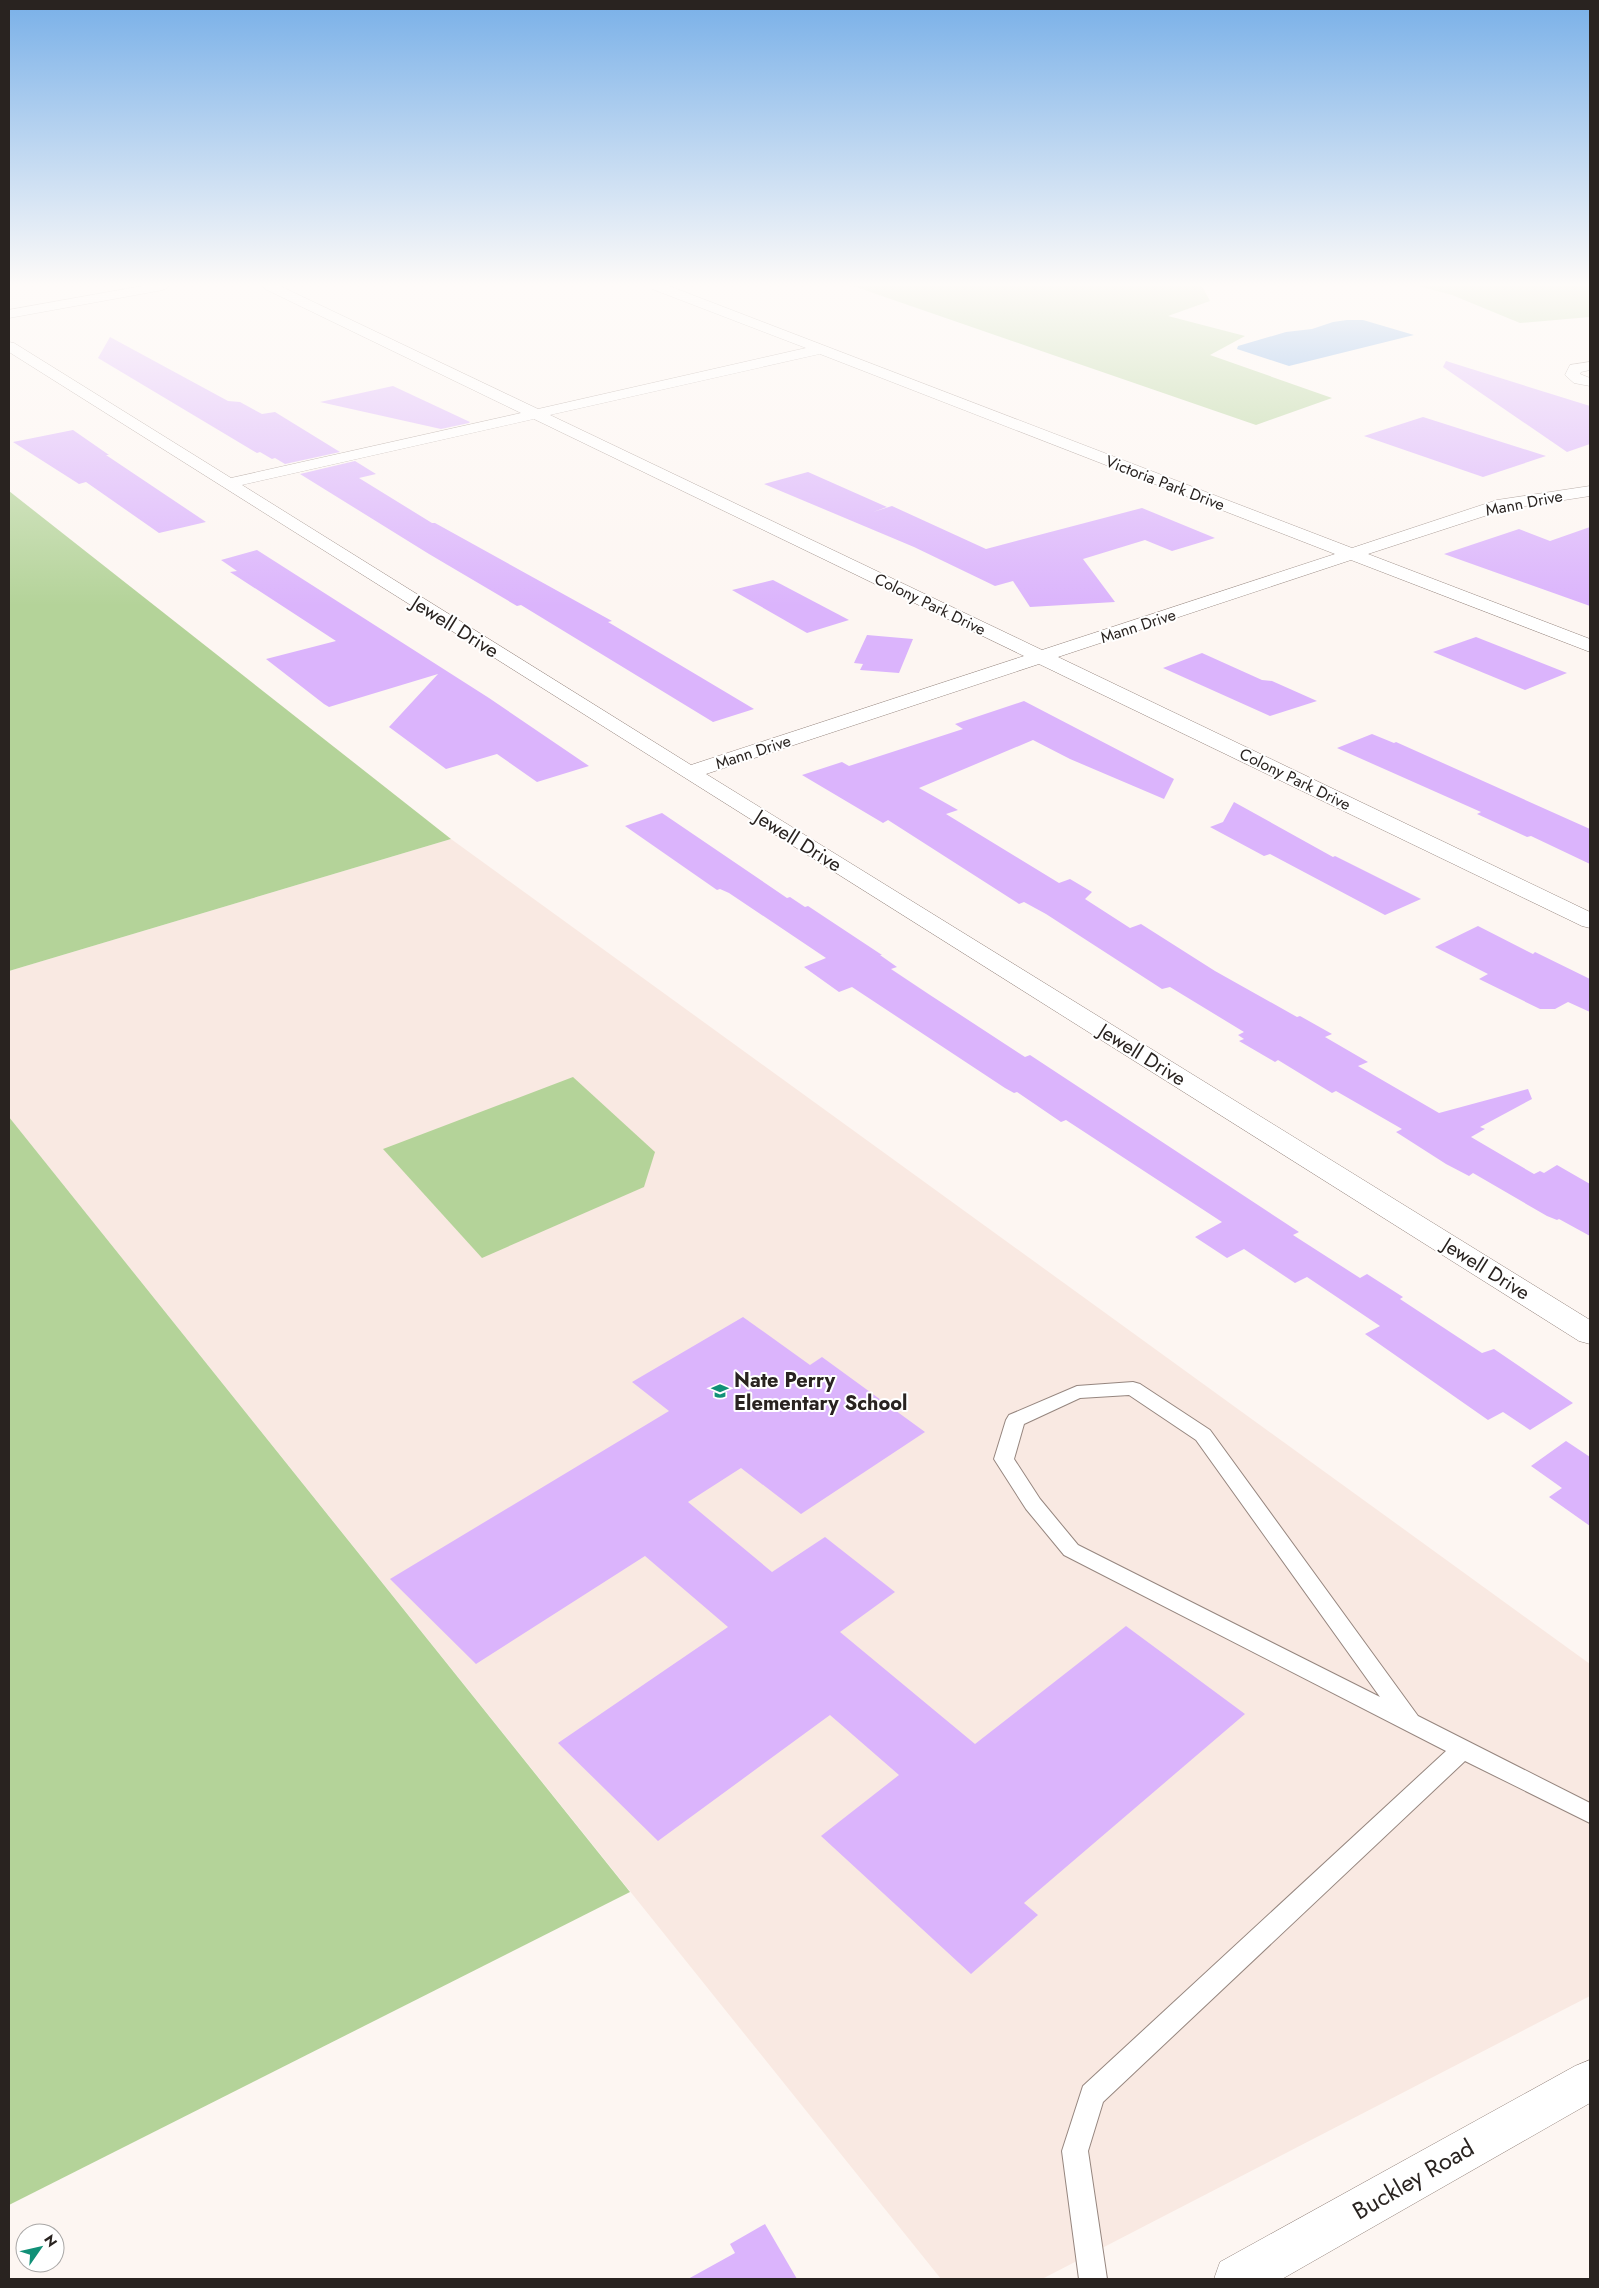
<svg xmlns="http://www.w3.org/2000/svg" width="1599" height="2288" viewBox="0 0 1599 2288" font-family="Jost,sans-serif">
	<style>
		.built { fill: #f9e9e2 }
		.green { fill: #b4d399 }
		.water { fill: #74a9e7 }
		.building { fill: #dbb4fc }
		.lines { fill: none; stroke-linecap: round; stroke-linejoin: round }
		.service-casing { stroke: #96867f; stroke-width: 2 }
		.minor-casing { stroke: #96867f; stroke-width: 1 }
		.tertiary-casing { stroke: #96867f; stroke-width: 1 }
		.service { fill: #fff; fill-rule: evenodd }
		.minor { fill: #fff; fill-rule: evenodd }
		.tertiary { fill: #fff; fill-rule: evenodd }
		.labels { text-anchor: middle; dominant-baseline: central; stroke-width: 4; stroke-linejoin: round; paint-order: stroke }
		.far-street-label { font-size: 16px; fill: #292320; stroke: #fff }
		.street-label { font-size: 20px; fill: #292320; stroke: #fff }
		.poi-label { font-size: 20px; font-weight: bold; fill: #292320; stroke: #fff; text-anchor: start }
		.near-street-label { font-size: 24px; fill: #292320; stroke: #fff }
	</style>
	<rect width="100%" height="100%" fill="#fdf6f2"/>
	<!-- built -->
	<polygon class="built" points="451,839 1590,1664 1590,1996 1042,2279 941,2279 9,1117 9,971"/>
	<!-- green -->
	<g class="green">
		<polygon points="853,286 1202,286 1210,301 1168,316 1245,336 1210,355 1332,398 1256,425"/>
		<polygon points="1418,286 1590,286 1590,317 1520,323 1452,295"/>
		<polygon points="9,491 451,839 9,971"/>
		<polygon points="573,1077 655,1152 644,1187 482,1258 383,1149"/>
		<polygon points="9,1117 630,1892 9,2205"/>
	</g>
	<!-- water -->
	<polygon class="water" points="1347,320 1363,320 1414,335 1289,366 1237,349 1238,346 1286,332 1312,329 1333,322"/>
	<!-- building -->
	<g class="building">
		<polygon points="110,337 228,401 240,402 262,414 275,412 340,452 285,464 275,458 272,459 260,452 257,453 98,358"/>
		<polygon points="1446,361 1590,406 1590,444 1567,452 1443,367"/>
		<polygon points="393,386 470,422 469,423 441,429 320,402"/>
		<polygon points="1423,417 1546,456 1483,477 1364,436"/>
		<polygon points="73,430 109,455 106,455 206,522 159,533 86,482 79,484 13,442"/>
		<polygon points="355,461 376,474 359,478 432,523 435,523 612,621 608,622 754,709 713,722 521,605 517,606 429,554 300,474"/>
		<polygon points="808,472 887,507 873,512 892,506 986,549 1142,508 1215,538 1172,551 1145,540 1083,559 1115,602 1030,607 1013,581 995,586 914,547 764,484"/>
		<polygon points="1590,527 1590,606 1444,554 1519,529 1550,541"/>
		<polygon points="257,550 489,698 589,766 537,782 497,754 446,769 389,727 438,674 329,707 324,704 266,659 336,641 230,572 237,571 221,560"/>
		<polygon points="773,580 849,620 807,633 732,590"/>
		<polygon points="867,635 913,639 899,673 860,670 863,664 854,663"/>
		<polygon points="1476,637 1567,673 1525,690 1433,652"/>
		<polygon points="1202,653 1262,680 1272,681 1317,701 1270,716 1163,668"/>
		<polygon points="1024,701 1174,779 1164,799 1070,759 1033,740 919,788 958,810 946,814 1059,883 1070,879 1092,892 1085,899 1130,928 1141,924 1215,971 1297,1017 1300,1016 1332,1034 1325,1037 1368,1062 1358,1066 1439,1113 1528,1089 1532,1099 1480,1127 1485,1129 1471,1137 1534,1174 1540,1171 1544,1173 1557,1165 1590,1184 1590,1236 1559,1219 1557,1220 1547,1216 1473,1173 1469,1176 1446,1164 1396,1132 1402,1129 1336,1091 1332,1093 1278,1060 1275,1062 1239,1041 1244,1039 1238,1035 1244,1032 1170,987 1162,989 1046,914 1024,902 1019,904 888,820 883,823 802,775 842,762 849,766 963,729 955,724"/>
		<polygon points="1372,734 1394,743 1396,742 1590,829 1590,864 1531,836 1527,837 1477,814 1481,812 1337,748"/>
		<polygon points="1234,802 1333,857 1335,856 1421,899 1385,915 1270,854 1264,856 1210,827 1223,822"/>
		<polygon points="662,813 787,898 790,897 805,907 808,906 882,955 880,955 897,967 891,969 930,995 1025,1057 1030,1055 1299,1232 1293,1235 1360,1278 1367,1274 1403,1297 1400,1299 1482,1353 1494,1349 1573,1403 1530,1430 1503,1412 1488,1420 1365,1334 1380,1326 1307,1277 1295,1283 1244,1249 1227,1258 1195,1237 1222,1222 1066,1120 1061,1122 1017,1092 1014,1093 1005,1088 852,987 839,992 804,967 826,958 729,893 720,889 717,890 625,826"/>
		<polygon points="1478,926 1533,954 1535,952 1590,979 1590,1012 1568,1002 1555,1009 1540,1009 1479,979 1488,974 1435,947"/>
		<polygon points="743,1317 810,1365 822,1357 925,1432 801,1514 741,1468 688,1502 772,1572 825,1537 895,1592 840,1632 975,1744 1126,1626 1245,1714 1024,1903 1038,1915 971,1974 821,1836 899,1775 830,1715 658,1841 558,1743 728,1627 645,1556 476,1664 390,1579 669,1411 632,1382"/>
		<polygon points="1566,1441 1590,1457 1590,1526 1549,1497 1562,1488 1531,1466"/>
		<polygon points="765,2224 797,2279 688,2279 735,2253 730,2244"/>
	</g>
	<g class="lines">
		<!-- service casing -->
		<g class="service-casing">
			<path id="service" d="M1133 1382 1140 1384 1210 1430 1418 1716 1590 1803V1823L1465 1761 1103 2102 1088 2151 1107 2279H1079L1062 2151 1083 2086 1446 1751 1064 1555 1026 1509 994 1459 1006 1420 1009 1415 1077 1386ZM1129 1395 1196 1440 1380 1697 1078 1545 1040 1499 1014 1459 1024 1424 1080 1398Z"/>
		</g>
		<!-- minor casing -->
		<g class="minor-casing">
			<g id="minor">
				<polygon points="142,286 169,286 163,290 9,318 9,310"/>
				<path d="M264 286H280L538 409 806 348 652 289 651 286H669L1352 548 1497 500 1590 486V496L1506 509 1368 554 1590 639V652L1351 560 1058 657 1590 912V928L1582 926 1039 664 706 774 1590 1320V1344L1579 1341 9 352V342L14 343 231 478 521 413 265 289ZM820 354 1335 554 1042 650 550 415ZM534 419 1024 656 691 765 242 485Z"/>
				<polygon points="1590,362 1590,370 1581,372 1580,374 1590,378 1590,386 1574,383 1565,375 1570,365"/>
			</g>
		</g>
		<!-- tertiary casing -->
		<g class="tertiary-casing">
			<polygon id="tertiary" points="1590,2060 1590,2103 1282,2279 1214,2279 1220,2262 1575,2066"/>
		</g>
		<!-- service -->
		<use href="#service" class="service"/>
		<!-- minor -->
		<use href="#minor" class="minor"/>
		<!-- tertiary -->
		<use href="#tertiary" class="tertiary"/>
	</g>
	<!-- sky -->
	<linearGradient id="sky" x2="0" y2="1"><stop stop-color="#79b0e8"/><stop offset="0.47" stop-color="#fefbf9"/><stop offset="1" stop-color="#fefbf9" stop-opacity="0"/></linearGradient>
	<rect width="1599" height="606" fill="url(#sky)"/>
	<!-- icons -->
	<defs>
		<g id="school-bare" transform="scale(1.35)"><path d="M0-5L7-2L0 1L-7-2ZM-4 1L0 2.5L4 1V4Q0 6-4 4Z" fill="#119077" stroke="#fff" stroke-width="2.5" paint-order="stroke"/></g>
	</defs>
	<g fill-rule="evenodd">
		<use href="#school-bare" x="720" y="1391"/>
	</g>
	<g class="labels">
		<!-- far-street labels -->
		<g class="far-street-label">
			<text transform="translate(1165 483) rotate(21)">Victoria Park Drive</text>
			<text transform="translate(1524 503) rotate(-11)">Mann Drive</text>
			<text transform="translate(930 604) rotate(26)">Colony Park Drive</text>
			<text transform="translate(1138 626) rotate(-18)">Mann Drive</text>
			<text transform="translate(753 752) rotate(-18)">Mann Drive</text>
			<text transform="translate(1295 779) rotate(26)">Colony Park Drive</text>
		</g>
		<!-- street labels -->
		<g class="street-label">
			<text transform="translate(455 627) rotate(32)">Jewell Drive</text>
			<text transform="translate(798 841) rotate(32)">Jewell Drive</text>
			<text transform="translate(1142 1055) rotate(32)">Jewell Drive</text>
			<text transform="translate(1486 1269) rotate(32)">Jewell Drive</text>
		</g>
		<!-- poi labels -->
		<g class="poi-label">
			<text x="734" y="1380">Nate Perry<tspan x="734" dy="23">Elementary School</tspan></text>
		</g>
		<!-- near-street labels -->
		<g class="near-street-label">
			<text transform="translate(1413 2179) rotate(-30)">Buckley Road</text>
		</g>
	</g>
	<!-- border -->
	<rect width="1599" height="2288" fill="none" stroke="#292320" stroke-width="20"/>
	<!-- north arrow -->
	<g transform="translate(40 2248) rotate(56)"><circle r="24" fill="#ffffff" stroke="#a9a7a6"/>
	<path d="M0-4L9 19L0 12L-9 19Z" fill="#119077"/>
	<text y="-8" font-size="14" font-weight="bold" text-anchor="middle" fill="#292320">N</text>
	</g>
</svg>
